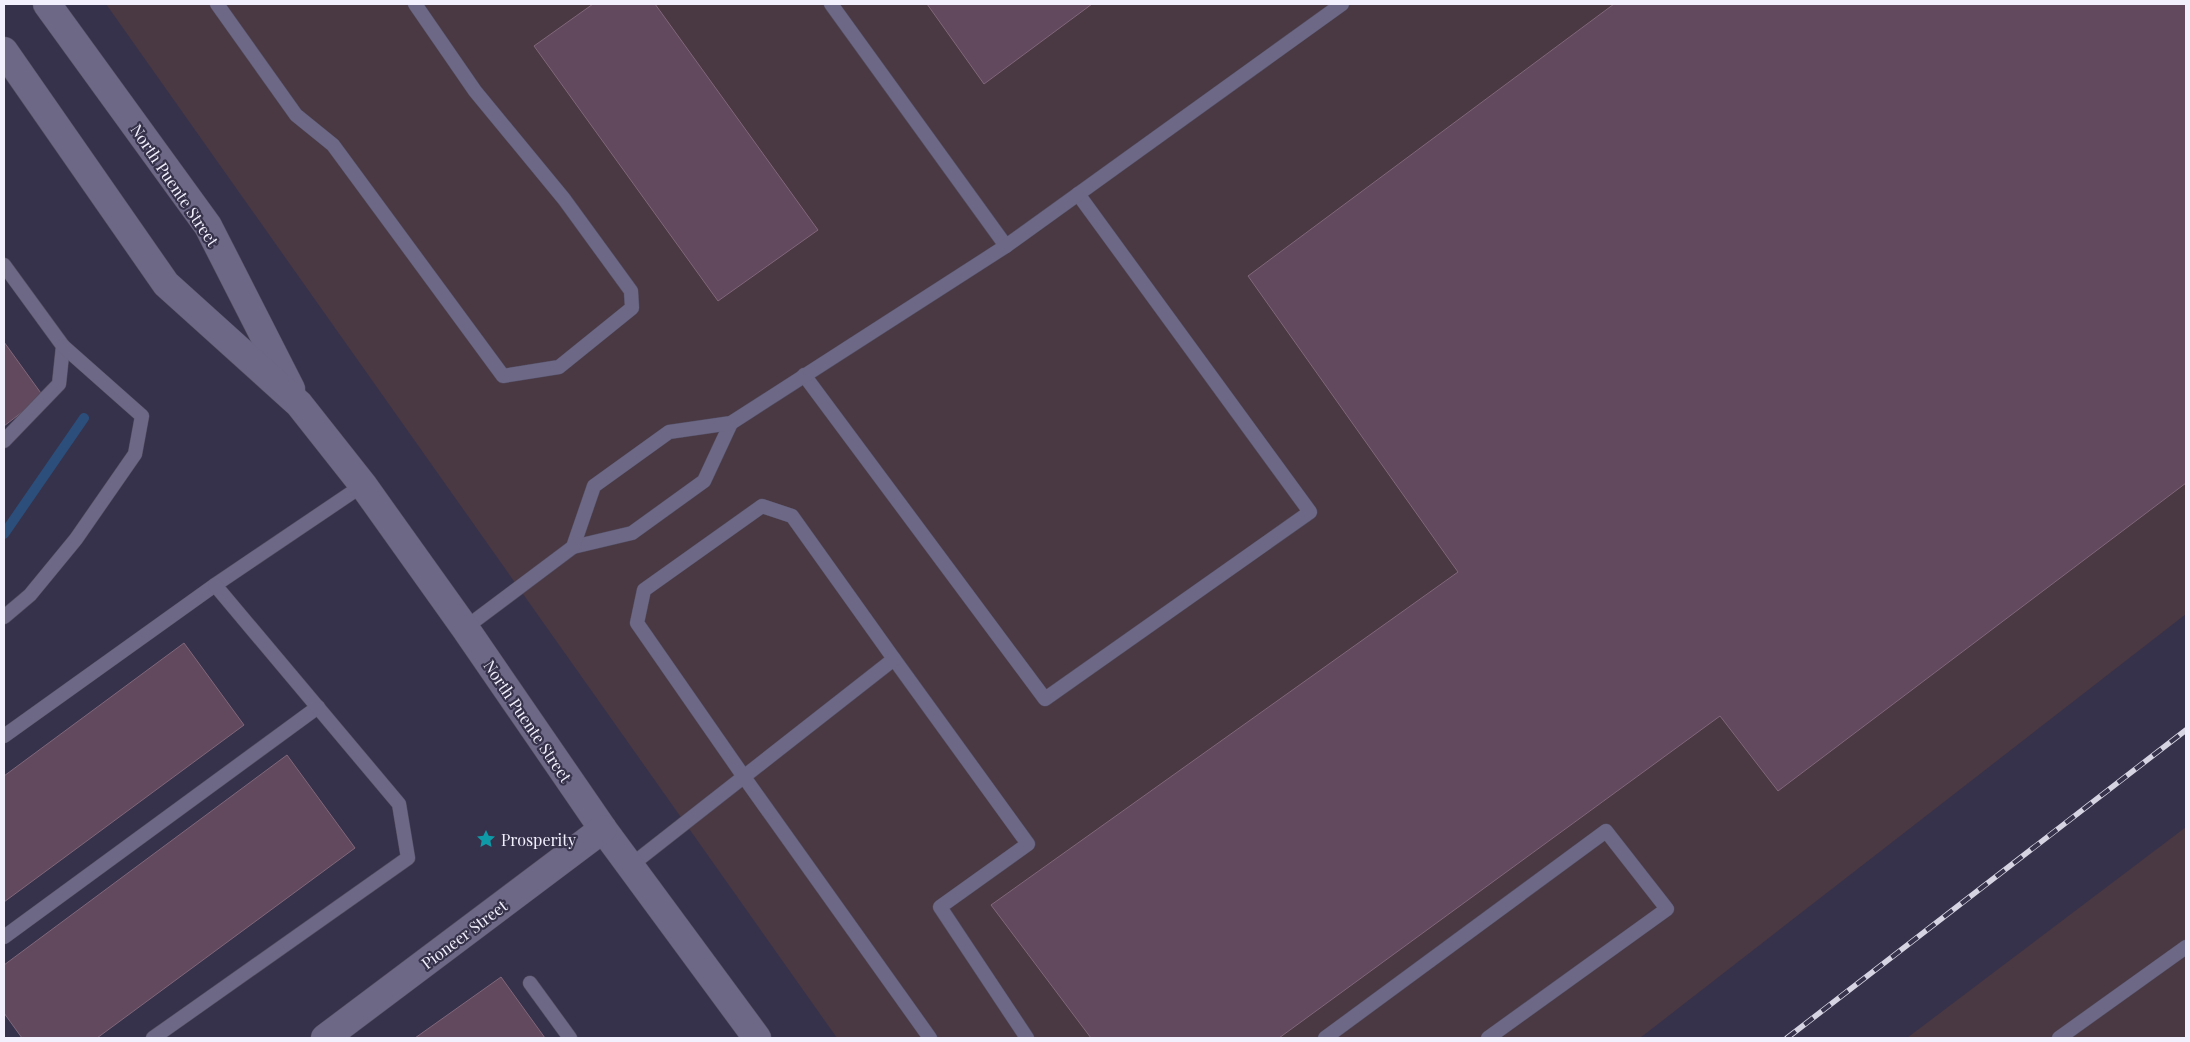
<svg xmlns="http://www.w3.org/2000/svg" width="2190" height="1042" viewBox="0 0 2190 1042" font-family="'Playfair Display',serif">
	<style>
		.industrial { fill: #4a3842 }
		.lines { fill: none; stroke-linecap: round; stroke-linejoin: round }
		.stream { stroke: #2b4e7a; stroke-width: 10 }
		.building { fill: #62495d; stroke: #81677b }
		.service-casing { stroke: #524d62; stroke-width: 15 }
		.tertiary-casing { stroke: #524d62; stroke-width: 29 }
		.service { stroke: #6d6885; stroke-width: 14 }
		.tertiary { stroke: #6d6885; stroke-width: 28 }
		.rail-casing { stroke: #d6d4e3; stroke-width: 5.5 }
		.rail { stroke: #37324b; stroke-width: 4; stroke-dasharray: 11; stroke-linecap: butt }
		.labels { text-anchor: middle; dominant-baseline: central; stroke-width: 4.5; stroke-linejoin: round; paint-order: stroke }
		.street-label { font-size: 16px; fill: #f2f0fd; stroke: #37324b }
		.poi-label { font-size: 16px; fill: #f2f0fd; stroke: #37324b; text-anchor: start }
	</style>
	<rect width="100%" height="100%" fill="#37324b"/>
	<!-- industrial -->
	<g class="industrial">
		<polygon points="106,4 2186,4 2186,614 1640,1038 837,1038"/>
		<polygon points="2186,827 2186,1038 1907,1038"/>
	</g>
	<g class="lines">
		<!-- stream -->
		<polyline class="stream" points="4,534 84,418"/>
	</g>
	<!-- building -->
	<g class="building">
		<polygon points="593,4 655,4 818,230 718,301 534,46"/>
		<polygon points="927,4 1092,4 984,84"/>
		<polygon points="1614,4 2186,4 2186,483 1778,791 1720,716 1279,1038 1091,1038 991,905 1458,572 1248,276"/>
		<polygon points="4,342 43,396 4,426"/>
		<polygon points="184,643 244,725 4,902 4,776"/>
		<polygon points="287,755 355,848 97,1038 22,1038 4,1013 4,965"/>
		<polygon points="501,977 545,1038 415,1038"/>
	</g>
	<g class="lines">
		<!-- service casing -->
		<g class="service-casing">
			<g id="service">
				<polyline points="217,4 296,115 333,145 503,376 559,367 632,308 631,291 564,199 475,91 415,4"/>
				<polyline points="831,4 1006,246"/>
				<polyline points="4,265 63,346 59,384 4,441"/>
				<polyline points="804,375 1045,699 1310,512 1078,194"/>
				<polyline points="573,547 632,533 704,481 731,423"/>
				<polyline points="4,617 30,595 76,539 135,454 142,416 63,346"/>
				<polyline points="465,628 573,547 594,486 669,432 731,423 1006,246 1342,4"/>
				<polyline points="894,659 1028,844 940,907 1027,1038"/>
				<polyline points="4,736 215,585 363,485"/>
				<polyline points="630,866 894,659 792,516 762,506 644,590 637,623 744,777 930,1038"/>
				<polyline points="4,937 318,707"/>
				<polyline points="530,983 570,1038"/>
				<polyline points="153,1038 408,858 399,804 215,585"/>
				<polyline points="1325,1038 1606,831 1667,909 1488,1038"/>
				<polyline points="2059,1038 2186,947"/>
			</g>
		</g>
		<!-- tertiary casing -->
		<g class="tertiary-casing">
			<g id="tertiary">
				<polyline points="47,4 208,226 291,389"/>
				<polyline points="4,51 166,284 299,404 363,485 465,628 603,829 757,1038"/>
				<polyline points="325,1038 603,829"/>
			</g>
		</g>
		<!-- service -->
		<use href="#service" class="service"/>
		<!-- tertiary -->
		<use href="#tertiary" class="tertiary"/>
		<!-- rail casing -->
		<g class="rail-casing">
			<polyline id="rail" points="1787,1038 2186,730"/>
		</g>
		<!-- rail -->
		<use href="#rail" class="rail"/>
	</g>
	<!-- icons -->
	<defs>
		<g id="sight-bare" transform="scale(1.5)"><path d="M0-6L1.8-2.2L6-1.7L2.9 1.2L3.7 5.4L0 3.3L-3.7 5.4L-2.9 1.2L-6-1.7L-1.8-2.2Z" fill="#0f9aa8" stroke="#37324b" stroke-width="2.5" paint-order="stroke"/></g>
	</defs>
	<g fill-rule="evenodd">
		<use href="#sight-bare" x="486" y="839"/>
	</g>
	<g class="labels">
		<!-- street labels -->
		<g class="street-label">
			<text transform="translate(175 185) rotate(56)">North Puente Street</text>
			<text transform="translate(528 721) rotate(56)">North Puente Street</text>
			<text transform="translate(464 934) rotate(-37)">Pioneer Street</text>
		</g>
		<!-- poi labels -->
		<g class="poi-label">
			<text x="501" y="839">Prosperity</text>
		</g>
	</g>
	<!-- border -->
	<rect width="2190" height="1042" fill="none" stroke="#f2f0fd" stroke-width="10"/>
</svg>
